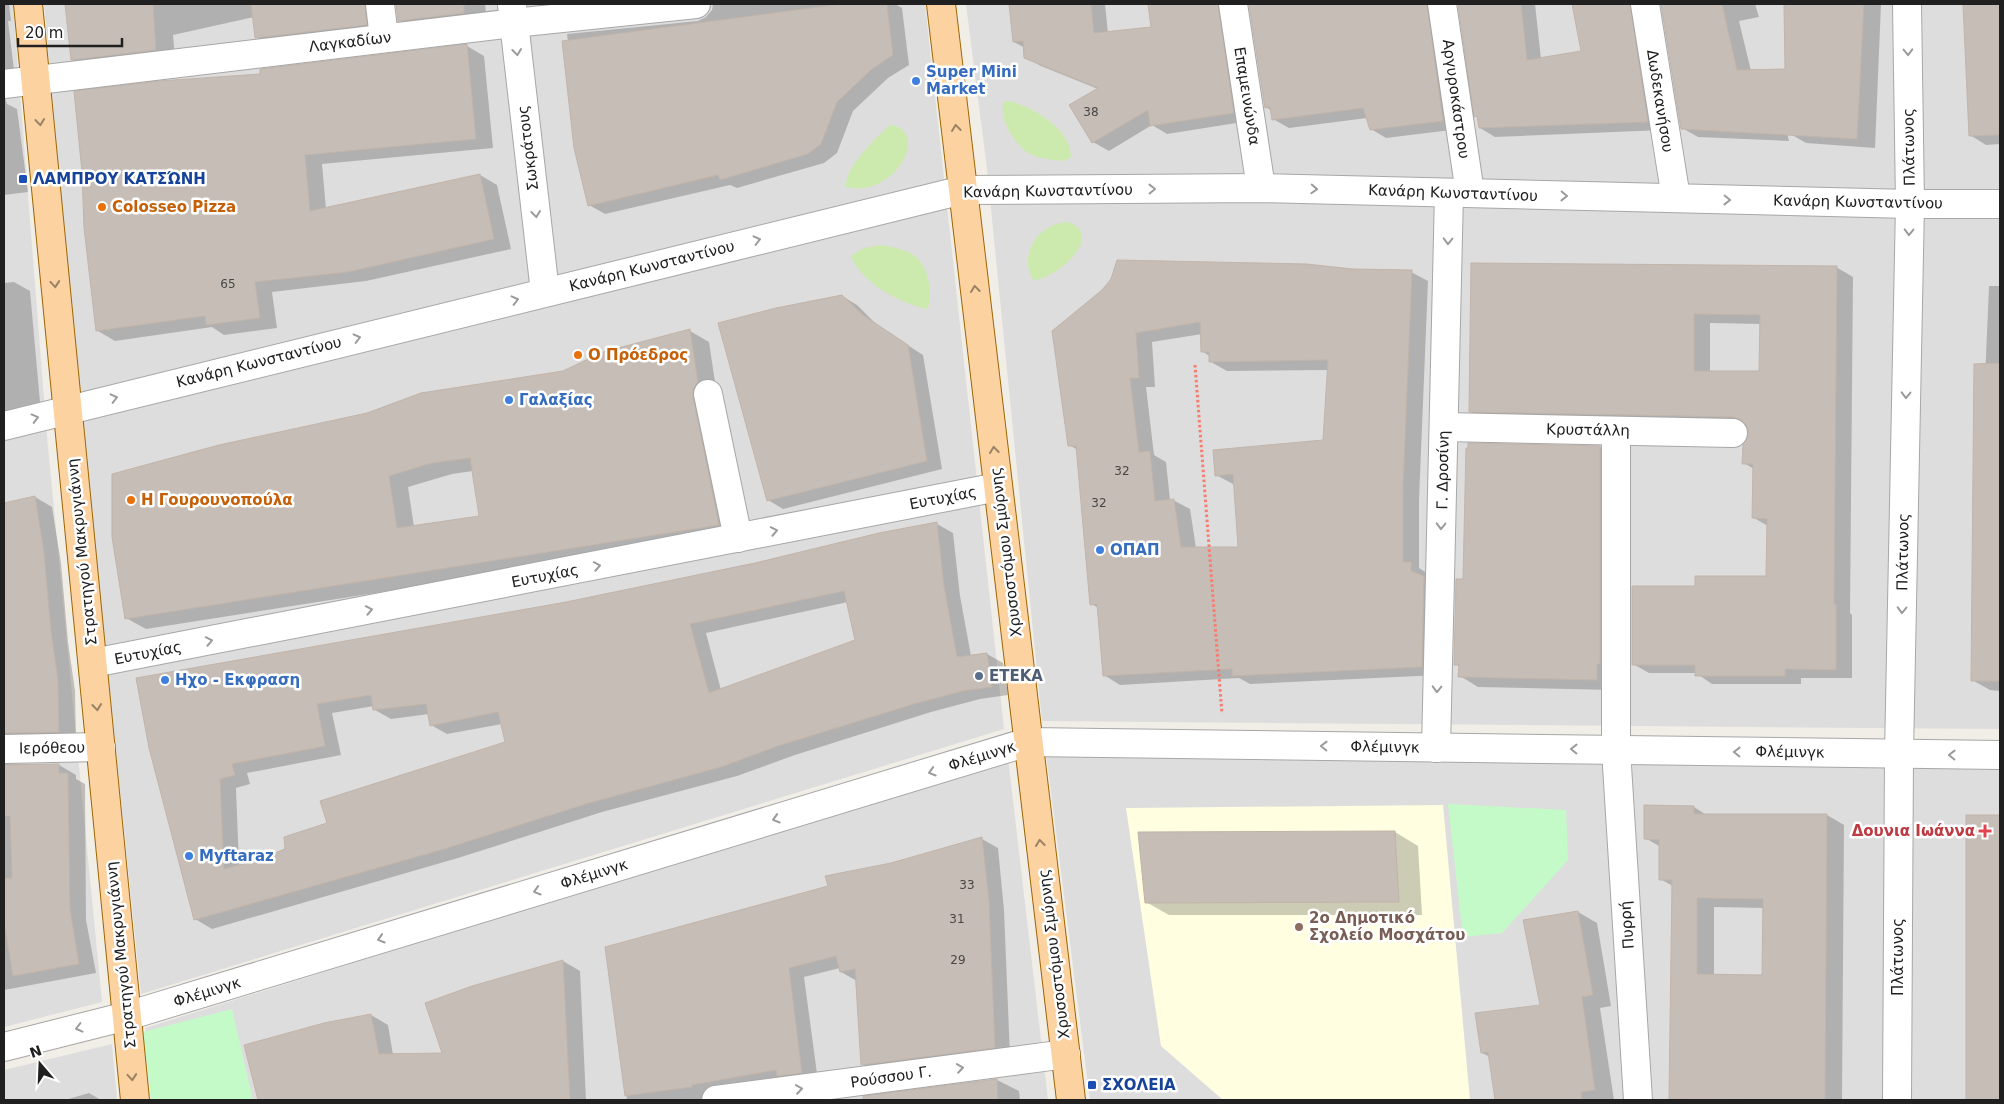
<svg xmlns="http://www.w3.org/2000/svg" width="2004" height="1104" viewBox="0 0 2004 1104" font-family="'DejaVu Sans',sans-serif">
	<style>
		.residential { fill: #dedddd }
		.education { fill: #fffee1 }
		.grass { fill: #cceaad }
		.park { fill: #c4fac8 }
		.shadow { fill: #0003; fill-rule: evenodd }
		.building { fill: #c5bdb6; stroke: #c2b4a9; fill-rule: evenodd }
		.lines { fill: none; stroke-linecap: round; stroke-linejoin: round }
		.minor-casing { stroke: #a7a7a7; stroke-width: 30 }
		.major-casing { stroke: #9c6600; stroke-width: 30 }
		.path { stroke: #fa7a6e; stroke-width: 3; stroke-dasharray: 2.5 2.5; stroke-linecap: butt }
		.minor { stroke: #fff; stroke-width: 28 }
		.major { stroke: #fcd3a0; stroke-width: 28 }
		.oneway { stroke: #9b9b9b }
		.oneway2 { stroke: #998266 }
		.shop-dot { fill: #3f7fe0; stroke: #fff; stroke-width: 2 }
		.transit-dot { fill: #1a4fb4; stroke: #fff; stroke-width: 2 }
		.food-dot { fill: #e8710a; stroke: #fff; stroke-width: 2 }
		.service-dot { fill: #5c6f8a; stroke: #fff; stroke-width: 2 }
		.health-dot { fill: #e0444e; stroke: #fff; stroke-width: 2 }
		.education-dot { fill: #8d6e63; stroke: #fff; stroke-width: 2 }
		.labels { text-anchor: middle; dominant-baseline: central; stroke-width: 5; stroke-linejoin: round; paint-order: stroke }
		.number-label { font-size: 12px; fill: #494746 }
		.street-label { font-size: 15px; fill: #202020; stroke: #fff }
		.shop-label { font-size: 15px; font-weight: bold; fill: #366cbe; stroke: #fff; text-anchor: start }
		.transit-label { font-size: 15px; font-weight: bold; fill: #164399; stroke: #fff; text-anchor: start }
		.food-label { font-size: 15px; font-weight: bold; fill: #c56008; stroke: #fff; text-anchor: start }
		.service-label { font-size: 15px; font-weight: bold; fill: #4e5e75; stroke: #fff; text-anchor: start }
		.health-label { font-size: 15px; font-weight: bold; fill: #be3a42; stroke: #fff; text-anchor: end }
		.education-label { font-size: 15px; font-weight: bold; fill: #785e54; stroke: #fff; text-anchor: start }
	</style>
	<rect width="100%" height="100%" fill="#f1ede7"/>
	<!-- residential -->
	<g class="residential">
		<polygon points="4,4 13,4 47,437 102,1002 4,1027"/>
		<polygon points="44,4 925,4 1004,729 141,994 74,346"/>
		<polygon points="966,4 2000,4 2000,729 1042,721 987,169"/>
		<polygon points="1046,753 2000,754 2000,1100 1090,1100"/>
		<polygon points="1008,758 1048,1100 174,1100 145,1028"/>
		<polygon points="112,1044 117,1100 4,1100 4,1070"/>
	</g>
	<!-- education -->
	<polygon class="education" points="1443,805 1470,1100 1223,1100 1161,1046 1126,808"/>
	<!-- grass -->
	<g class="grass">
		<path d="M1009 101C1033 107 1071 129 1071 157L1064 161C1054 160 1042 159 1032 155 1017 149 997 117 1004 102Z"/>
		<path d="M890 125C931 129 896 199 846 187 844 168 877 137 890 125Z"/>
		<path d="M1067 222C1107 234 1056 280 1033 280 1018 254 1038 224 1067 222Z"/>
		<path d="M881 245C908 250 923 253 929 283 930 293 931 301 927 309 901 304 860 282 851 256L864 248Z"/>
	</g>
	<!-- park -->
	<g class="park">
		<polygon points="1448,804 1566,810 1568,860 1502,933 1463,937"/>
		<polygon points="232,1009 253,1100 151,1100 143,1032"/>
	</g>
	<!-- shadow -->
	<g class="shadow">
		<polygon points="4,4 9,4 11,21 8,21 15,78 4,95"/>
		<polygon points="67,4 388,4 385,35 275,48 256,37 254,17 173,35 175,60 91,70 72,60"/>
		<polygon points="396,4 485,4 487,22 418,31 399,20"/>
		<polygon points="713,4 895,4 902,8 909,65 888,78 853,111 837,153 824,163 737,188 730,185 605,214 589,205 567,34 698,21 706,17 712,10"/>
		<polygon points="1010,4 1105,4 1108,33 1152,28 1149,4 1236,4 1249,121 1167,134 1152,125 1109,151 1093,142 1098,89 1041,66 1025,57 1025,48 1014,42"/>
		<polygon points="1250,4 1445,4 1459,129 1386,138 1371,129 1367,118 1289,128 1273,119 1272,111 1266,107"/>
		<polygon points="1459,4 1535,4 1541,59 1583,52 1573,4 1648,4 1663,130 1495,137 1480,128 1478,117 1476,116"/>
		<polygon points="1662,4 1755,4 1759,17 1739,21 1751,71 1788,130 1785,4 1881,4 1875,148 1806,143 1787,132 1789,141 1698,137 1682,128"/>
		<polygon points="1965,4 2000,4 2000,144 1986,145 1970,135"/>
		<polygon points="467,46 484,56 493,148 322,164 326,209 480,175 497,185 511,249 366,281 272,292 277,328 224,335 212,327 115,341 98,331 262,75"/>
		<polygon points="4,95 7,104 17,109 28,192 4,195"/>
		<path d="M1472 264 1836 267 1853 277 1850 613 1852 615V678H1801V684H1712L1696 673H1649L1633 664 1696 587 1768 577V526L1754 518V469L1744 463 1750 434 1748 426 1486 421 1470 411ZM1710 323 1761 324 1760 373H1710Z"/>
		<path d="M1353 271 1411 272 1428 281 1419 500V568L1427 573 1439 675 1250 684 1239 678 1120 685 1104 675 1099 608 1091 604 1078 450 1069 445 1053 331ZM1202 334V351L1211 357V362L1227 371 1329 370 1325 441 1216 475 1235 485 1240 549 1196 548 1190 509 1173 500H1170L1166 462 1154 455 1146 387H1155L1152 342Z"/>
		<polygon points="14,282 30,291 41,413 4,418 4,283"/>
		<polygon points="1989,286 2000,286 2000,691 1990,690 1972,680"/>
		<polygon points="842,296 857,305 878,326 923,355 942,469 783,509 768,500"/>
		<path d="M690 331 709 342 738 536 146 629 126 618 563 372ZM473 471 480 517 414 527 408 487 452 474Z"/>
		<polygon points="1470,444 1600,447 1618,458 1614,690 1478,687 1460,676 1460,667 1455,664 1465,580"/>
		<polygon points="35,497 52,507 61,563 68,642 75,691 76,741 5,760 7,764 59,765 76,775 76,779 85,784 86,920 96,973 4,990 4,504"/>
		<path d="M937 524 953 533 960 596 971 656 987 654 1003 663 1008 695 980 699 931 712 795 755 737 776 602 812 458 858 212 929 195 919 150 748 566 604ZM848 602 857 641 721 690 706 633ZM374 706 375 710 391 719 429 714 431 725 447 734 502 724 507 743 329 824 286 850 239 866 236 788 250 784 247 773 341 755 332 713Z"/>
		<path d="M1694 807 1708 816 1827 815 1844 825 1842 1100H1675L1671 1098 1673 886 1660 879 1661 847 1645 838ZM1714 907 1764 908 1763 976H1714Z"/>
		<polygon points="1967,816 2000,817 2000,1100 1969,1100"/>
		<polygon points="1395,832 1418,846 1422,915 1169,915 1146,902"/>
		<polygon points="982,839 998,848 1004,910 1010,1056 878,1073 862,1064 857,981 841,972 840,968 804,977 818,1081 719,1100 627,1100 607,948 829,887 892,864"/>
		<polygon points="1578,912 1597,923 1611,1006 1600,1008 1614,1100 1496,1100 1490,1057 1482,1053 1541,1006"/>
		<polygon points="563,961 580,971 586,1100 259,1100 246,1046 371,1015 388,1025 393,1055 444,1054"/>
		<polygon points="997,1080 1019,1091 1020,1100 864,1100 864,1098"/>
		<polygon points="89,1093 101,1100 65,1100"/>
	</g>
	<!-- building -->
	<g class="building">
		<polygon points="65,4 153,4 156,50 71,60"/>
		<polygon points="251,4 365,4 367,25 255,38"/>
		<polygon points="396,4 464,4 464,13 398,21"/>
		<polygon points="841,4 887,4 893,55 872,69 837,102 821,144 808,154 720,180 718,175 588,206 574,148 562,41"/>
		<polygon points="1009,4 1091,4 1094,33 1151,27 1148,4 1218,4 1234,113 1150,126 1148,110 1092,143 1069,105 1098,88 1024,58 1023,41 1013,42"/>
		<polygon points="1249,4 1427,4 1443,121 1370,130 1363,108 1272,120 1270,107 1265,108"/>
		<polygon points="1458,4 1521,4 1527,60 1581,51 1572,4 1630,4 1648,122 1479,128 1477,116 1474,117"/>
		<polygon points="1661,4 1722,4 1737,70 1785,69 1784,4 1864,4 1857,139 1681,129"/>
		<polygon points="1963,4 2000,4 2000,135 1969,136"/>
		<polygon points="467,44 476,139 305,155 310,211 480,174 494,239 348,272 255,282 260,318 206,325 205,316 96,331 84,228 82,172 74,91 159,81 260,74 260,69"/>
		<path d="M1117 260 1306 264 1353 269 1412 270 1403 490V562H1411V571L1424 576 1422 667 1232 676V669L1103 676 1097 604 1090 605 1076 446H1068L1052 331 1102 290 1111 279ZM1200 322 1201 352H1209V362L1328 360 1323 440 1213 450 1215 476 1233 474 1238 547H1181L1174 499 1155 501 1150 451 1139 452 1130 378H1139L1136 333Z"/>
		<path d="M1471 263 1837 266 1834 604H1836V670L1785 669V676H1695V665H1632V586H1695V576H1766L1767 519 1752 518 1753 464H1742L1743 445 1749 434 1747 426 1741 420 1733 417 1469 412ZM1694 314 1760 315 1759 371H1694Z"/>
		<polygon points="842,295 863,315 908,345 927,461 767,501 718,323 776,308"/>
		<path d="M690 329 698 382 693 389V397L719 525 125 619 112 537V474L219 445 367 413 421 393 563 371 603 352ZM470 458 479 516 397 528 389 476 432 463Z"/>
		<polygon points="2000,363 2000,681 1971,681 1974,364"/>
		<polygon points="1468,443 1600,446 1600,664 1597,664 1597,680 1458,677 1459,665 1454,665 1456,579 1463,579 1466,448 1468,448"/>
		<polygon points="35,496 44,552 51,631 58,680 59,732 4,733 4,503"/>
		<path d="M937 522 944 586 957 657 987 653 992 687 963 691 914 704 778 746 721 767 586 804 441 850 194 920 149 748 136 678 566 602 755 563 879 533ZM844 591 855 640 709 693 690 624ZM371 695 373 710 426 704 430 726 498 712 505 742 320 801 327 823 284 837 285 849 257 860 224 869 220 779 235 775 232 764 325 746 317 704Z"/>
		<polygon points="59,764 59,773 68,773 70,909 79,964 13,976 4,922 4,879 12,878 10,816 4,816 4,765"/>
		<path d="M1644 805 1694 806V814H1827L1825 1100 1669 1099 1672 880H1659V840L1644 839ZM1697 898 1763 899 1762 975 1697 974Z"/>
		<rect x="1966" y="815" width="34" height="285"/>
		<polygon points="1395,831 1399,902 1145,903 1138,832"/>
		<polygon points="982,837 989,900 995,1048 861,1065 855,969 840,972 836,956 789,968 802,1073 777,1076 776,1070 692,1085 692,1087 625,1096 605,947 828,886 825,876 891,863"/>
		<polygon points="1578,911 1593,995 1582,997 1595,1090 1581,1092 1582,1100 1495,1100 1488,1052 1481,1053 1475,1013 1540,1005 1523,920"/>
		<polygon points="563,960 570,1100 258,1100 244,1045 324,1023 371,1014 379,1054 442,1053 425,1003 472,986"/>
		<polygon points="997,1079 998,1100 863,1100 863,1096"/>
	</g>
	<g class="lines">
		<!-- minor casing -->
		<g class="minor-casing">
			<g id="minor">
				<polyline points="380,4 384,38"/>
				<polyline points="1233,4 1261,188"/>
				<polyline points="1442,4 1470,193"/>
				<polyline points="1645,4 1676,198"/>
				<polyline points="512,5 545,292"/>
				<polyline points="4,84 514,23 696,4"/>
				<polyline points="708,394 738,538"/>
				<polyline points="4,426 963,190 1261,188 1910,204 2000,204"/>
				<polyline points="1444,427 1733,433"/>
				<polyline points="1616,431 1616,750 1638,1100"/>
				<polyline points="93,663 998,487"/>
				<polyline points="1436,748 1449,193"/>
				<polyline points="4,749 101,747"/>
				<polyline points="4,1047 127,1016 1028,742 2000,755"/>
				<polyline points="716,1100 1066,1054"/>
				<polyline points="1897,1100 1899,754 1910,204 1907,4"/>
			</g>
		</g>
		<!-- major casing -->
		<g class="major-casing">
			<g id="major">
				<polyline points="28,4 135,1100"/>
				<polyline points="941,4 1071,1100"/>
			</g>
		</g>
		<!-- path -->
		<polyline class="path" points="1195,365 1222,714"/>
		<!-- minor -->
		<use href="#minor" class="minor"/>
		<!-- major -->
		<use href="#major" class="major"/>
	</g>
	<!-- one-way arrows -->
	<defs><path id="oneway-chevron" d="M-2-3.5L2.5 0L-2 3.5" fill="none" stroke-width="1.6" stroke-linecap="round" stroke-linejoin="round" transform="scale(1.25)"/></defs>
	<g class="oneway">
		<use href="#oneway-chevron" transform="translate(517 52) rotate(83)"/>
		<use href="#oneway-chevron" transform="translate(1908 52) rotate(89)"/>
		<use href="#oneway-chevron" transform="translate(1152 189) rotate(-1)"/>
		<use href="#oneway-chevron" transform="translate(1314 189) rotate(2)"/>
		<use href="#oneway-chevron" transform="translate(1564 196) rotate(1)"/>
		<use href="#oneway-chevron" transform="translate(1727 200) rotate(1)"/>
		<use href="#oneway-chevron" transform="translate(536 214) rotate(83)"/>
		<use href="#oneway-chevron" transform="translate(1909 232) rotate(91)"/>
		<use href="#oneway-chevron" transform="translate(757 240) rotate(-14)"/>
		<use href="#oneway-chevron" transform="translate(1448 241) rotate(91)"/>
		<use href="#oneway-chevron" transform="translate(515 300) rotate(-14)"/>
		<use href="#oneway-chevron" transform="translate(357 338) rotate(-14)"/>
		<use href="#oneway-chevron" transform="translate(1906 395) rotate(91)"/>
		<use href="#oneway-chevron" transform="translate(114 398) rotate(-14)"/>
		<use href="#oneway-chevron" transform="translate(35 418) rotate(-15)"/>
		<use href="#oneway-chevron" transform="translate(1441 526) rotate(91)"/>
		<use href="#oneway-chevron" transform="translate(774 531) rotate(-11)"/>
		<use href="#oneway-chevron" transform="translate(597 566) rotate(-11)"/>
		<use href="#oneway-chevron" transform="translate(369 610) rotate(-11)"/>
		<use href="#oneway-chevron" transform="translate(1902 610) rotate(91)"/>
		<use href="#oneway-chevron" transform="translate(209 641) rotate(-11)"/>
		<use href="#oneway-chevron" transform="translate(1437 689) rotate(91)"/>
		<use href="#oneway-chevron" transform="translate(1324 746) rotate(-179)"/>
		<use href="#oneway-chevron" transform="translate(1574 749) rotate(-179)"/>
		<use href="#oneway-chevron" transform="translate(1737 752) rotate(-179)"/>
		<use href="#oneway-chevron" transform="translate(1952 755) rotate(-179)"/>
		<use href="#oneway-chevron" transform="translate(932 772) rotate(163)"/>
		<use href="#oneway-chevron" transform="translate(776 819) rotate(163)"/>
		<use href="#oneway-chevron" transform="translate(537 891) rotate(163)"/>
		<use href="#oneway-chevron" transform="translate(381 939) rotate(163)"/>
		<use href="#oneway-chevron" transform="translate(79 1028) rotate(166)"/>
		<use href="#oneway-chevron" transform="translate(960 1068) rotate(-8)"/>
		<use href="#oneway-chevron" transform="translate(799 1089) rotate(-8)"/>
	</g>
	<g class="oneway2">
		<use href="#oneway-chevron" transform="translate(40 122) rotate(84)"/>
		<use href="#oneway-chevron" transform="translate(956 128) rotate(-97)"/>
		<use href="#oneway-chevron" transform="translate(55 284) rotate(85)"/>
		<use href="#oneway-chevron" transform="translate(975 289) rotate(-97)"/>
		<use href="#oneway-chevron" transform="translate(994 450) rotate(-97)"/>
		<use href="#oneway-chevron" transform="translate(97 707) rotate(84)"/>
		<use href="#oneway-chevron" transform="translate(1040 843) rotate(-97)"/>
		<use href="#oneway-chevron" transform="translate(132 1077) rotate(85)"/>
	</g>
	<!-- markers -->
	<g class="shop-dot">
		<circle cx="916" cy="81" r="5"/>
		<circle cx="509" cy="400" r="5"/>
		<circle cx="1100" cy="550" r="5"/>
		<circle cx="165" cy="680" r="5"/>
		<circle cx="189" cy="856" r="5"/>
	</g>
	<g class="transit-dot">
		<rect x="18" y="174" width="10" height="10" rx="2.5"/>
		<rect x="1087" y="1080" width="10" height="10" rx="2.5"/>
	</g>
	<g class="food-dot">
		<circle cx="102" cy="207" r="5"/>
		<circle cx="578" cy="355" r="5"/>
		<circle cx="131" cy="500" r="5"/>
	</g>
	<circle class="service-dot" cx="979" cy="676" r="5"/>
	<path class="health-dot" d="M1982.5 823.5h5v5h5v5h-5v5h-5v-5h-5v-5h5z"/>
	<circle class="education-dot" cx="1299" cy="927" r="5"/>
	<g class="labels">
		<!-- number labels -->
		<g class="number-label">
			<text x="1091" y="112">38</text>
			<text x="228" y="284">65</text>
			<text x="1122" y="471">32</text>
			<text x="1099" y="503">32</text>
			<text x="967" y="885">33</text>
			<text x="957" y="919">31</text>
			<text x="958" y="960">29</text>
		</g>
		<!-- street labels -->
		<g class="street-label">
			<text transform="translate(350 42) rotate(-7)">Λαγκαδίων</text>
			<text transform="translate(1247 96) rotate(81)">Επαμεινώνδα</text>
			<text transform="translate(1456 99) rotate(82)">Αργυροκάστρου</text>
			<text transform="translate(1660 101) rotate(81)">Δωδεκανήσου</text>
			<text transform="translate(1909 147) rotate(-91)">Πλάτωνος</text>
			<text transform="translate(528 148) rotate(-97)">Σωκράτους</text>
			<text transform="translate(1048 191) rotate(-1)">Κανάρη Κωνσταντίνου</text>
			<text transform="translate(1453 193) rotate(2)">Κανάρη Κωνσταντίνου</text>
			<text transform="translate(1858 202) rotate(1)">Κανάρη Κωνσταντίνου</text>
			<text transform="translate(652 266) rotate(-14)">Κανάρη Κωνσταντίνου</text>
			<text transform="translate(259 362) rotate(-14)">Κανάρη Κωνσταντίνου</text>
			<text transform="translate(1588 430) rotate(1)">Κρυστάλλη</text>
			<text transform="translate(1443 470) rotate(-89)">Γ. Δροσίνη</text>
			<text transform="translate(943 498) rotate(-11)">Ευτυχίας</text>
			<text transform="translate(82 552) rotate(-96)">Στρατηγού Μακρυγιάννη</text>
			<text transform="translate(1006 552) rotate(-97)">Χρυσοστόμου Σμύρνης</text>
			<text transform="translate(1903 552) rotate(-89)">Πλάτωνος</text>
			<text transform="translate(545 576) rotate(-11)">Ευτυχίας</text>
			<text transform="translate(148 653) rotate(-11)">Ευτυχίας</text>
			<text transform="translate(1385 747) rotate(1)">Φλέμινγκ</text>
			<text transform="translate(52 748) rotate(-1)">Ιερόθεου</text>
			<text transform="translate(1790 752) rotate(1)">Φλέμινγκ</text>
			<text transform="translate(982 756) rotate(-17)">Φλέμινγκ</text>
			<text transform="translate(594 874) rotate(-17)">Φλέμινγκ</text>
			<text transform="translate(1627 925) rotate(-94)">Πυρρή</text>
			<text transform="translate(1054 954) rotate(-97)">Χρυσοστόμου Σμύρνης</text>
			<text transform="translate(121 955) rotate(-96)">Στρατηγού Μακρυγιάννη</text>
			<text transform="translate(1898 957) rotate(-90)">Πλάτωνος</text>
			<text transform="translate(207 992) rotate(-17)">Φλέμινγκ</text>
			<text transform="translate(891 1077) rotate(-8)">Ρούσσου Γ.</text>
		</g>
		<!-- shop labels -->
		<g class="shop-label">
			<text x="926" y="72">Super Mini<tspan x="926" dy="17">Market</tspan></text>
			<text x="519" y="400">Γαλαξίας</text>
			<text x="1110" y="550">ΟΠΑΠ</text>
			<text x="175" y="680">Ηχο - Εκφραση</text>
			<text x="199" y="856">Myftaraz</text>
		</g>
		<!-- transit labels -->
		<g class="transit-label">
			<text x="33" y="179">ΛΑΜΠΡΟΥ ΚΑΤΣΏΝΗ</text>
			<text x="1102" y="1085">ΣΧΟΛΕΙΑ</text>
		</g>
		<!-- food labels -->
		<g class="food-label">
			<text x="112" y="207">Colosseo Pizza</text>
			<text x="588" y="355">Ο Πρόεδρος</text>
			<text x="141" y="500">Η Γουρουνοπούλα</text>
		</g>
		<!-- service labels -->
		<g class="service-label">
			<text x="989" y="676">ΕΤΕΚΑ</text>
		</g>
		<!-- health labels -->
		<g class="health-label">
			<text x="1975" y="831">Δουνια Ιωάννα</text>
		</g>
		<!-- education labels -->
		<g class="education-label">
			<text x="1309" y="918">2ο Δημοτικό<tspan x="1309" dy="17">Σχολείο Μοσχάτου</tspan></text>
		</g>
	</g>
	<!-- border -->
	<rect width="2004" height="1104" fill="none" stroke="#202020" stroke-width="10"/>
	<!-- north arrow -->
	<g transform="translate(40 1064) rotate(341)" stroke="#ffffff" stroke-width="4" paint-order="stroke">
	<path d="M0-4L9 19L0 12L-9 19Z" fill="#202020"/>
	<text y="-8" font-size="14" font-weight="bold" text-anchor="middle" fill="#202020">N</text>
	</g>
	<!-- scale -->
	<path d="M18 38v8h104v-8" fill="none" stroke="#202020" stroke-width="2.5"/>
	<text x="25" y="38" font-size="15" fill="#202020" stroke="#ffffff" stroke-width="4" paint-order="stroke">20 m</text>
</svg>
